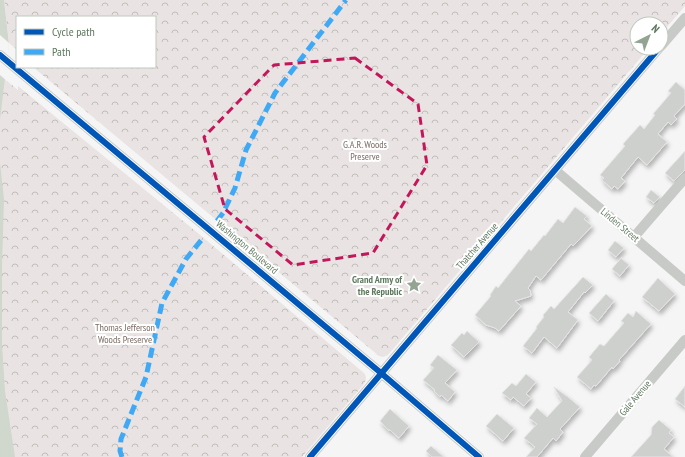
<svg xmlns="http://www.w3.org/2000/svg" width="685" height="457" viewBox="0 0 685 457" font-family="'PT Sans Narrow',sans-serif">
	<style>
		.park { fill: url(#park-crowns) }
		.water { fill: #d0d7cd }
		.pier { fill: #f6f5f5 }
		.building { fill: #ced0cd; stroke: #e5e4e4; filter: url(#shadow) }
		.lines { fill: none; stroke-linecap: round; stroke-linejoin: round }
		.minor { stroke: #c8cac8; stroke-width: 10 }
		.quiet { stroke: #3fa9f5; stroke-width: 5; stroke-dasharray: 10 5; stroke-linecap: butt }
		.cycleway-casing { stroke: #fff; stroke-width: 8 }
		.cycleway { stroke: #0057b8; stroke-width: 6 }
		.marked { fill: none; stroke: #c2185b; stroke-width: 3; stroke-dasharray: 8 5; stroke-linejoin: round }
		.labels { text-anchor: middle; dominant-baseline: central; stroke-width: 4; stroke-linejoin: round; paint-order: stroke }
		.park-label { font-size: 10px; fill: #7c6d65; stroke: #fff }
		.street-label { font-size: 10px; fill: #5e785e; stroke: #fff }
		.poi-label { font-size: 10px; font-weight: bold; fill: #5e785e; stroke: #fff; text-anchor: end }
	</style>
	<defs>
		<pattern id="park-crowns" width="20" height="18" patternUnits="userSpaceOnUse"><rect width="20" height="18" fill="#e9e4e3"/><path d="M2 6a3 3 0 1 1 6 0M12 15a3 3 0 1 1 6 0" fill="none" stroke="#c0bebb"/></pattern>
		<filter id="shadow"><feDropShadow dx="2" dy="3.5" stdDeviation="2" flood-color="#0004"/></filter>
	</defs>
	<rect width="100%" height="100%" fill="#f6f5f5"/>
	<!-- park -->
	<g class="park">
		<polygon points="4,0 685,0 685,6 661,34 661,24 637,24 637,48 649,48 388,355 383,357 379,356 33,67 155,67 155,17 17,17 17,50 9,43"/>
		<path d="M0 75 18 90V86L199 234 364 373C367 377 366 380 364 384L302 457H0Z"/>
	</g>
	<!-- water -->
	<g class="water">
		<polygon points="0,0 4,0 9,44 0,120"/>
		<polygon points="0,163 4,199 2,267 2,344 5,391 15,457 0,457"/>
	</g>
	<!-- pier -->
	<polygon class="pier" points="0,35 9,43 7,81 0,75"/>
	<!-- building -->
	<g class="building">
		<polygon points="676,82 685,90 685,104 674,116 677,119 671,125 668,122 658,134 667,142 647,165 638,157 621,178 625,181 618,189 614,186 612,189 602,180 604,178 600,175 625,146 623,144 640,125 644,129 655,115 653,114 671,93 668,91"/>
		<polygon points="685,151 685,170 674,181 665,173"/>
		<polygon points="651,190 660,197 654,203 646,197"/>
		<polygon points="575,207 587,216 584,219 592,226 577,242 573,246 571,244 541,280 536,276 528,288 530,290 531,296 515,301 521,306 499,331 495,328 486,325 475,315 491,296 490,295 496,286 498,288 529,249 531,251 544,235 545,236 558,219 563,223"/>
		<polygon points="615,241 624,248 616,257 608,250"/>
		<polygon points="621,258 629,265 620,276 612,269"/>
		<polygon points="583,277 593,285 585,293 584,292 568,312 578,320 557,348 544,337 532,353 523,346 537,328 536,327 544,317 543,315 551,306 554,309"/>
		<polygon points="658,278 675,294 659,311 642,297"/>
		<polygon points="606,294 614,301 598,321 589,313"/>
		<polygon points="636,311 651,324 619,360 620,361 613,369 612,367 596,386 594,385 591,389 577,377 592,360 589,357 600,344 604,346 624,323 621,321 628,313 633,317"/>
		<polygon points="467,331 479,342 464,357 451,345 462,333 464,335"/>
		<polygon points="438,355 457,370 445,383 455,392 448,401 441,395 440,397 434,391 435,390 423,380 434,368 430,365"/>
		<polygon points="526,374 536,382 526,394 531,398 524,406 513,397 511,400 502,393 512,383 516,386"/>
		<polygon points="685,386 685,407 675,399"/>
		<polygon points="554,387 568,397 580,407 560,429 563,432 556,441 553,438 537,457 526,457 535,447 524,438 537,424 529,418 537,408 547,417 562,401"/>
		<polygon points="390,409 409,426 399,438 390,430 388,430 380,421"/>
		<polygon points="497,414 514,428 503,441 486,426"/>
		<polygon points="659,420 671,430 669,433 674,437 664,449 673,457 631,457 651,435 652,427"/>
		<polygon points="431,446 444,457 432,457 426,451"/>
	</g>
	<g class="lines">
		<!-- minor -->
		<g class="minor">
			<polyline points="661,46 685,18"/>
			<polyline points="0,55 381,373 479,457"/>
			<polyline points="555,170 685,281"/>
			<polyline points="634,237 685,178"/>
			<polyline points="310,457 659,48"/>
			<polyline points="585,457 685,340"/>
		</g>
		<!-- quiet -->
		<g class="quiet">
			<polyline points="217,221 223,213 235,188 246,150 275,93 346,0"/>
			<polyline points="122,457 120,451 121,439 146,377 162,303 186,259 203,238"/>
		</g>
		<!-- cycleway casing -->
		<g class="cycleway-casing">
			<g id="cycleway">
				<polyline points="0,55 381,373 479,457"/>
				<polyline points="310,457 659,48"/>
			</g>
		</g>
		<!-- cycleway -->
		<use href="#cycleway" class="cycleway"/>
	</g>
	<!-- marked area -->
	<path class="marked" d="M355 58 418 104 427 165 373 253 293 265 225 209 204 137 274 65Z"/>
	<!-- icons -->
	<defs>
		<g id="sight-bare" transform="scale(1.2)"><path d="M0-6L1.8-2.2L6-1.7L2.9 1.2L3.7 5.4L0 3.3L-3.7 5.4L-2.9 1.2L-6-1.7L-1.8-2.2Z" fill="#93a493" stroke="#fff" stroke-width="2.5" paint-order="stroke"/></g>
	</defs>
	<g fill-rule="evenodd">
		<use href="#sight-bare" x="414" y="285"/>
	</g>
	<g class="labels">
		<!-- park labels -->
		<g class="park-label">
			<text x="365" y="144">G.A.R. Woods<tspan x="365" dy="12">Preserve</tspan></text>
			<text x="125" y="327">Thomas Jefferson<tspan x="125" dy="12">Woods Preserve</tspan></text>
		</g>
		<!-- street labels -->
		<g class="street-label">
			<text transform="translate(620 225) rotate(40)">Linden Street</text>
			<text transform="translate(477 246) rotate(-49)">Thatcher Avenue</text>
			<text transform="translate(247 247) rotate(40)">Washington Boulevard</text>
			<text transform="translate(635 398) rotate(-50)">Gale Avenue</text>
		</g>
		<!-- poi labels -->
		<g class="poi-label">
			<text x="402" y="279">Grand Army of<tspan x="402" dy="12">the Republic</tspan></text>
		</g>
	</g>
	<!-- legend -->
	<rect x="16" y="16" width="140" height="52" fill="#ffffff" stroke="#bfc9bf"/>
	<rect x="24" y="29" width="20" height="6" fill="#0057b8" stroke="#bfc9bf"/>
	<text x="52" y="36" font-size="12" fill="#5e785e">Cycle path</text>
	<rect x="24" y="49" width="20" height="6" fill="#3fa9f5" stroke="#bfc9bf"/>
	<text x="52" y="56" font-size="12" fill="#5e785e">Path</text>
	<!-- north arrow -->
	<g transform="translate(649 36) rotate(42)"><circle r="19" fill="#ffffff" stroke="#bfc9bf"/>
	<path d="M0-3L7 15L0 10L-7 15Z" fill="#93a493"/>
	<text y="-6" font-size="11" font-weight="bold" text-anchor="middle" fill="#5e785e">N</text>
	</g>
</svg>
